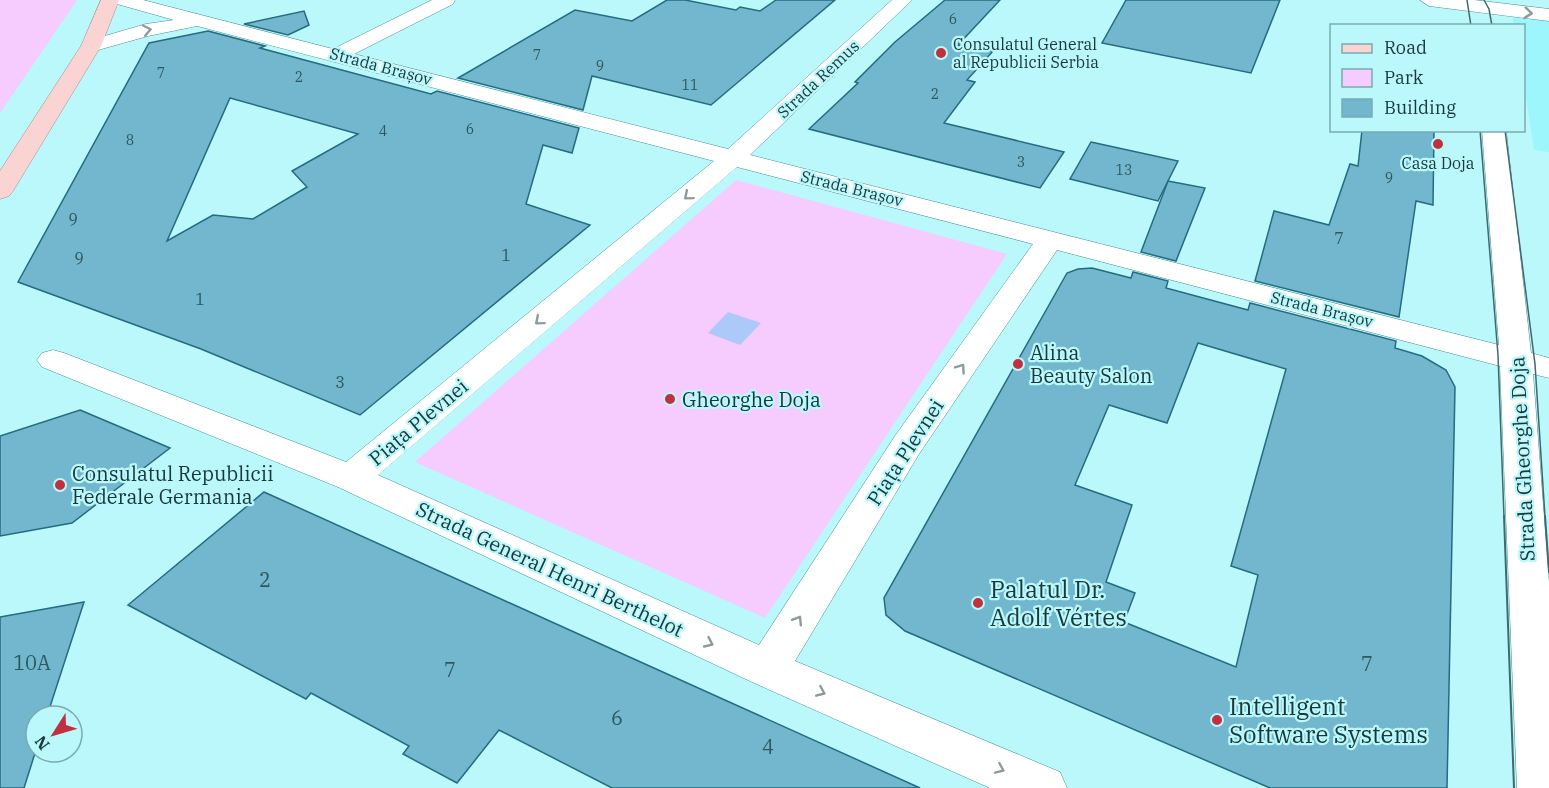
<svg xmlns="http://www.w3.org/2000/svg" width="1549" height="788" viewBox="0 0 1549 788" font-family="'IBM Plex Serif',serif">
	<style>
		.built { fill: #9cf6fc }
		.green { fill: #f6cbfd }
		.water { fill: #adc9f9 }
		.building { fill: #72b7ce; stroke: #246c81; stroke-width: 1.5; fill-rule: evenodd }
		.lines { fill: none; stroke-linecap: round; stroke-linejoin: round }
		.minor-casing { stroke: #429095; stroke-width: 1 }
		.major-casing { stroke: #a88b8a; stroke-width: 1 }
		.minor { fill: #fff; fill-rule: evenodd }
		.major { fill: #fad4d3; fill-rule: evenodd }
		.tram-far1 { stroke: #41696b; stroke-width: 1.5 }
		.tram { stroke: #41696b; stroke-width: 2 }
		.oneway { stroke: #8c9c9c }
		.poi-dot { fill: #c1313d; stroke: #bbf8fc; stroke-width: 2 }
		.labels { text-anchor: middle; dominant-baseline: central; stroke-width: 4.5; stroke-linejoin: round; paint-order: stroke }
		.far-number-label { font-size: 14px; fill: #2e585f }
		.far-poi-label { font-size: 16px; fill: #18383a; stroke: #bbf8fc; text-anchor: start }
		.far-street-label { font-size: 16px; fill: #18383a; stroke: #bbf8fc }
		.number-label { font-size: 16px; fill: #2e585f }
		.poi-label { font-size: 20px; fill: #18383a; stroke: #bbf8fc; text-anchor: start }
		.street-label { font-size: 20px; fill: #18383a; stroke: #bbf8fc }
		.near-number-label { font-size: 20px; fill: #2e585f }
		.near-poi-label { font-size: 24px; fill: #18383a; stroke: #bbf8fc; text-anchor: start }
	</style>
	<rect width="100%" height="100%" fill="#bbf8fc"/>
	<!-- built -->
	<polygon class="built" points="1512,15 1549,18 1549,152 1534,150 1524,84 1524,26 1514,25"/>
	<!-- green -->
	<g class="green">
		<polygon points="0,0 77,0 0,113"/>
		<polygon points="736,180 1007,254 765,618 415,462"/>
	</g>
	<!-- water -->
	<polygon class="water" points="728,312 761,323 740,345 708,333"/>
	<!-- building -->
	<g class="building">
		<polygon points="667,0 685,0 736,10 740,7 760,11 776,0 835,0 711,105 592,76 583,110 458,78 575,10 632,21"/>
		<polygon points="945,0 1000,0 958,45 993,51 967,80 975,82 944,123 1064,152 1040,188 809,129 858,83 855,82 895,42"/>
		<polygon points="1126,0 1280,0 1251,73 1102,43"/>
		<polygon points="304,11 309,25 288,35 244,24"/>
		<path d="M208 31 265 46 260 48 431 94 437 91 579 128 572 153 543 145 526 204 590 225 360 415 201 349 18 282 149 43ZM230 98 358 134 292 171 307 187 253 219 213 215 167 241Z"/>
		<polygon points="1362,130 1434,130 1433,205 1416,201 1399,317 1255,281 1274,211 1329,225 1350,164 1358,166"/>
		<polygon points="1091,142 1178,161 1158,201 1070,179"/>
		<polygon points="1168,181 1205,188 1176,261 1141,252"/>
		<path d="M1092 268 1131 278 1133 272 1168 281 1166 288 1248 310 1250 303 1396 341 1395 348 1422 356 1446 370 1455 387 1447 788H1270L905 631 886 615 884 598 1067 273 1078 269ZM1198 343 1286 369 1231 566 1258 575 1236 667 1124 622 1135 593 1106 582 1132 505 1075 485 1109 405 1167 423Z"/>
		<polygon points="80,410 170,448 72,523 0,536 0,436"/>
		<polygon points="264,492 574,632 920,788 612,788 499,730 457,783 403,754 409,746 311,693 306,699 128,605"/>
		<polygon points="84,602 47,716 36,716 36,750 24,788 0,788 0,617"/>
	</g>
	<g class="lines">
		<!-- minor casing -->
		<g class="minor-casing">
			<g id="minor">
				<path d="M115 0H143L333 49 432 0H455L453 4 354 54 728 149 892 0H912L750 155 1499 345 1482 130H1506L1531 353 1549 358V378L1533 374 1549 582V788H1517L1500 366 1057 250 919 454 795 661 1060 772 1067 788H990L752 682 338 487 42 367 37 360 42 353 53 350 64 353 346 462 714 161 197 26 148 36 91 52 84 50 81 46 84 42 146 24 174 20 117 4ZM737 167 1033 244 895 436 759 645 378 475Z"/>
				<polygon points="1420,0 1474,0 1549,9 1549,21 1429,6"/>
			</g>
		</g>
		<!-- major casing -->
		<g class="major-casing">
			<polygon id="major" points="101,0 119,0 101,46 13,191 9,196 0,199 0,171 81,46"/>
		</g>
		<!-- minor -->
		<use href="#minor" class="minor"/>
		<!-- major -->
		<use href="#major" class="major"/>
		<!-- tram-far1 -->
		<g class="tram-far1">
			<polyline points="1467,0 1471,26"/>
			<polyline points="1484,0 1489,9 1492,26"/>
			<polyline points="1480,130 1498,355 1504,517"/>
			<polyline points="1505,130 1535,364 1545,517"/>
		</g>
		<!-- tram -->
		<g class="tram">
			<polyline points="1504,516 1514,788"/>
			<polyline points="1545,516 1549,572"/>
		</g>
	</g>
	<!-- one-way arrows -->
	<defs><path id="oneway-chevron" d="M-2-3.5L2.5 0L-2 3.5" fill="none" stroke-width="1.6" stroke-linecap="round" stroke-linejoin="round" transform="scale(1.5)"/></defs>
	<g class="oneway">
		<use href="#oneway-chevron" transform="translate(1528 13) rotate(6)"/>
		<use href="#oneway-chevron" transform="translate(147 30) rotate(-12)"/>
		<use href="#oneway-chevron" transform="translate(688 196) rotate(140)"/>
		<use href="#oneway-chevron" transform="translate(539 321) rotate(140)"/>
		<use href="#oneway-chevron" transform="translate(961 368) rotate(-55)"/>
		<use href="#oneway-chevron" transform="translate(798 620) rotate(-58)"/>
		<use href="#oneway-chevron" transform="translate(709 643) rotate(25)"/>
		<use href="#oneway-chevron" transform="translate(821 692) rotate(23)"/>
		<use href="#oneway-chevron" transform="translate(1000 769) rotate(23)"/>
	</g>
	<!-- markers -->
	<g class="poi-dot">
		<circle cx="941" cy="53" r="6"/>
		<circle cx="1438" cy="144" r="6"/>
		<circle cx="1018" cy="364" r="6"/>
		<circle cx="670" cy="399" r="6"/>
		<circle cx="60" cy="485" r="6"/>
		<circle cx="978" cy="603" r="6"/>
		<circle cx="1217" cy="720" r="6"/>
	</g>
	<g class="labels">
		<!-- far-number labels -->
		<g class="far-number-label">
			<text x="953" y="19">6</text>
			<text x="537" y="55">7</text>
			<text x="600" y="66">9</text>
			<text x="161" y="73">7</text>
			<text x="299" y="77">2</text>
			<text x="690" y="85">11</text>
			<text x="935" y="94">2</text>
			<text x="470" y="129">6</text>
			<text x="383" y="131">4</text>
			<text x="130" y="140">8</text>
			<text x="1021" y="162">3</text>
			<text x="1124" y="170">13</text>
			<text x="1389" y="178">9</text>
		</g>
		<!-- far-poi labels -->
		<g class="far-poi-label">
			<text x="953" y="44">Consulatul General<tspan x="953" dy="18">al Republicii Serbia</tspan></text>
			<text x="1438" y="163" text-anchor="middle">Casa Doja</text>
		</g>
		<!-- far-street labels -->
		<g class="far-street-label">
			<text transform="translate(381 66) rotate(15)">Strada Brașov</text>
			<text transform="translate(818 79) rotate(-43)">Strada Remus</text>
			<text transform="translate(852 188) rotate(14)">Strada Brașov</text>
			<text transform="translate(1322 309) rotate(14)">Strada Brașov</text>
		</g>
		<!-- number labels -->
		<g class="number-label">
			<text x="73" y="219">9</text>
			<text x="1339" y="238">7</text>
			<text x="506" y="255">1</text>
			<text x="79" y="258">9</text>
			<text x="200" y="299">1</text>
			<text x="340" y="382">3</text>
		</g>
		<!-- poi labels -->
		<g class="poi-label">
			<text x="1030" y="352">Alina<tspan x="1030" dy="23">Beauty Salon</tspan></text>
			<text x="682" y="399">Gheorghe Doja</text>
			<text x="72" y="473">Consulatul Republicii<tspan x="72" dy="23">Federale Germania</tspan></text>
		</g>
		<!-- street labels -->
		<g class="street-label">
			<text transform="translate(418 422) rotate(-40)">Piața Plevnei</text>
			<text transform="translate(905 452) rotate(-57)">Piața Plevnei</text>
			<text transform="translate(1522 459) rotate(-93)">Strada Gheorghe Doja</text>
			<text transform="translate(550 569) rotate(25)">Strada General Henri Berthelot</text>
		</g>
		<!-- near-number labels -->
		<g class="near-number-label">
			<text x="265" y="579">2</text>
			<text x="32" y="662">10A</text>
			<text x="1367" y="663">7</text>
			<text x="450" y="669">7</text>
			<text x="617" y="717">6</text>
			<text x="768" y="746">4</text>
		</g>
		<!-- near-poi labels -->
		<g class="near-poi-label">
			<text x="990" y="589">Palatul Dr.<tspan x="990" dy="28">Adolf Vértes</tspan></text>
			<text x="1229" y="706">Intelligent<tspan x="1229" dy="28">Software Systems</tspan></text>
		</g>
	</g>
	<!-- legend -->
	<rect x="1330" y="24" width="195" height="108" fill="#bbf8fc" stroke="#7aabae" stroke-width="1.5"/>
	<rect x="1342" y="44" width="30" height="9" fill="#fad4d3" stroke="#7aabae" stroke-width="1.5"/>
	<text x="1384" y="54" font-size="18" fill="#18383a">Road</text>
	<rect x="1342" y="69" width="30" height="18" fill="#f6cbfd" stroke="#7aabae" stroke-width="1.5"/>
	<text x="1384" y="84" font-size="18" fill="#18383a">Park</text>
	<rect x="1342" y="99" width="30" height="18" fill="#72b7ce" stroke="#7aabae" stroke-width="1.5"/>
	<text x="1384" y="114" font-size="18" fill="#18383a">Building</text>
	<!-- north arrow -->
	<g transform="translate(54 734) rotate(233)"><circle r="28" fill="#bbf8fc" stroke="#7aabae" stroke-width="1.5"/>
	<path d="M0-4.5L10 22L0 15L-10 22Z" fill="#c1313d"/>
	<text y="-9" font-size="16" font-weight="bold" text-anchor="middle" fill="#18383a">N</text>
	</g>
</svg>
